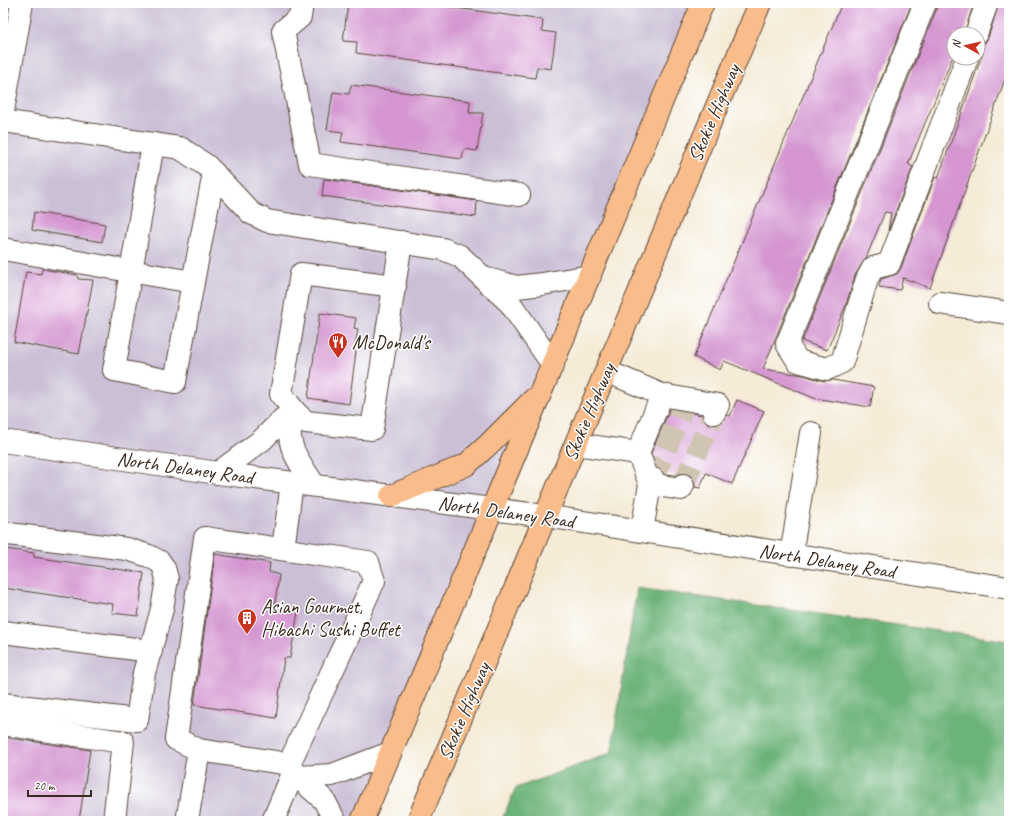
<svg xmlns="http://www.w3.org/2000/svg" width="1012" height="824" viewBox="0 0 1012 824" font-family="Caveat,sans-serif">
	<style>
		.industrial { fill: #cbbfd5 }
		.forest { fill: #6cb379; stroke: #546e4c }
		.building { fill: #d495d0 }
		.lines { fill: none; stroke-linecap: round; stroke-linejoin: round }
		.minor-tunnel { stroke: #d0c4b2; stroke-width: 22; stroke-dasharray: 22 11; stroke-linecap: butt }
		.minor-casing { stroke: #57473a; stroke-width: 24 }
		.highway-casing { stroke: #57473a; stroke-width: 24 }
		.minor { stroke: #fff; stroke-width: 22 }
		.highway { stroke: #f9bc8a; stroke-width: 22 }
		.labels { text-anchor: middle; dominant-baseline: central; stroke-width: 3; stroke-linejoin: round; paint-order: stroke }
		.street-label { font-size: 20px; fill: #3b2a1e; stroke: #fff }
		.poi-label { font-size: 20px; fill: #3b2a1e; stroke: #fff; text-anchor: start }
	</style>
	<rect width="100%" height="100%" fill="#fff"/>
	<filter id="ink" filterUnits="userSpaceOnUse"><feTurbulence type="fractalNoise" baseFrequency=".025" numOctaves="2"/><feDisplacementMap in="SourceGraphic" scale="8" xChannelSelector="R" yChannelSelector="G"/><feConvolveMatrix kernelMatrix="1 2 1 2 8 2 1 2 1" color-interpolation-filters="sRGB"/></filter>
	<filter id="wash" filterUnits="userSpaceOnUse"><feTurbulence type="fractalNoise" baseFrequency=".012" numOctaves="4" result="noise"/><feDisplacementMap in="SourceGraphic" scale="16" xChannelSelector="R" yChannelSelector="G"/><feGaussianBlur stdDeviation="0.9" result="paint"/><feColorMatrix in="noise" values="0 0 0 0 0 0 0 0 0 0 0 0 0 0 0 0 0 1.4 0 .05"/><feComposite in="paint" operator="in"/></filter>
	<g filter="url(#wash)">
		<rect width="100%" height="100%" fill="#f5ebd7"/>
		<!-- industrial -->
		<polygon class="industrial" points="3,3 703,3 363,821 3,821"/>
		<!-- forest -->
		<polygon class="forest" points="637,588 1009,641 1009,821 501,821 516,788 611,753"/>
		<g id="blocks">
			<!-- building -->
			<g class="building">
				<polygon points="348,3 420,3 543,20 542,31 556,33 551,69 537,67 535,78 356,53 357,42 343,41"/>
				<polygon points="842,3 912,3 763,369 803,375 824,381 833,380 874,387 870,407 814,398 724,361 720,370 694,357"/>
				<polygon points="937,3 974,3 964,34 954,34 954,54 908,164 913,167 888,231 891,213 885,212 866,258 855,275 846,305 827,350 802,341 937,8"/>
				<polygon points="999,3 1009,3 1009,68 930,288 903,278 900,290 879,287 881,279 897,274 901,268 935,177 938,178 983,53 978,51 978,46 984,44 988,38"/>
				<polygon points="351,85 470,101 469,113 483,113 477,151 464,149 462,159 341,142 343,132 327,130 333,92 349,94"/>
				<polygon points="324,179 477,201 476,217 322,196"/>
				<polygon points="34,212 105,224 102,242 32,230"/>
				<polygon points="42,269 77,275 78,279 93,280 79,354 14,342 26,272 41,274"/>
				<polygon points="320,313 356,318 354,328 358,329 354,351 356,352 349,404 308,398"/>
				<polygon points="737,400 764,411 732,484 706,473 700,488 695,487 694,478 689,474 682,473 675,475 664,474 660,469 657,468 651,453 670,409 702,415 704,420 708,424 715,425 721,423 727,415 730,416"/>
				<polygon points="5,549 34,553 34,557 144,573 138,616 112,613 113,604 3,588 3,565"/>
				<polygon points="215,554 270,563 269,572 279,575 274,609 298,612 290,658 284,658 276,718 194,705"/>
				<polygon points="3,737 90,750 79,821 3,821"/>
			</g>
		</g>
	</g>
	<g filter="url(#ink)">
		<use href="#blocks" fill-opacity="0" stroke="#57473a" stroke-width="1"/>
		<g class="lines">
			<!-- minor-tunnel -->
			<g class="minor-tunnel">
				<polyline points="653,479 683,407"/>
				<polyline points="683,485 714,413"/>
			</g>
			<!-- minor casing -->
			<g class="minor-casing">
				<g id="minor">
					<polyline points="302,3 300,17 283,31 310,164 519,195"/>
					<polyline points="925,3 787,344 798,361 827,369 842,362 867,279 873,268 889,264 967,58"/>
					<polyline points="976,34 987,3"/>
					<polyline points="3,111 22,3"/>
					<polyline points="3,121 180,148 207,166 251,213 267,221 443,249 460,256 510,303 553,365"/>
					<polyline points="153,144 114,370 175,382 193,282"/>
					<polyline points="3,249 193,282 214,173"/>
					<polyline points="487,279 517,287 542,284 590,276"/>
					<polyline points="395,286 301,274 281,394 296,413 306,422 372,429 401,242"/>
					<polyline points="940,303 1009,313"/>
					<polyline points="606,371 662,395 638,453 650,484"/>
					<polyline points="662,395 718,405 714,413"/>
					<path d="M296 413C294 419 291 425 290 431 288 450 305 470 314 485"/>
					<polyline points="3,441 218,473 545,516 1009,588"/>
					<polyline points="576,444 638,453"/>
					<polyline points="218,473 262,440 283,419 296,413"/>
					<polyline points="650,484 681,489 683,485"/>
					<polyline points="642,531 650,484 653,479"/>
					<polyline points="3,535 9,534 127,549 149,556 160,562 164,568 167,579 162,609 144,673 137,720 3,704"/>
					<polyline points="283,549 292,483"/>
					<polyline points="791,555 811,433"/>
					<polyline points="3,632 151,651"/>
					<polyline points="3,724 123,742 114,821"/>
					<polyline points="289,764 199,750 176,739 205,538 368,562 374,581 289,764 298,777 324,800 335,821"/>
					<polyline points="298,777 332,775 390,753"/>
					<polyline points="187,821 199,750"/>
					<polyline points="273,821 294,771"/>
				</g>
			</g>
			<!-- highway casing -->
			<g class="highway-casing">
				<g id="highway">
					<polyline points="391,496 466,465 489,444 534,399"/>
					<polyline points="362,821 703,3"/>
					<polyline points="418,821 760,3"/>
				</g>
			</g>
			<!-- minor -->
			<use href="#minor" class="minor"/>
			<!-- highway -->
			<use href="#highway" class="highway"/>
		</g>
	</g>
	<!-- icons -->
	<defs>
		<g id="restaurant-pin" transform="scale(1)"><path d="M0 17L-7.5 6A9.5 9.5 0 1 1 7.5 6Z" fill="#c8321e" stroke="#fff"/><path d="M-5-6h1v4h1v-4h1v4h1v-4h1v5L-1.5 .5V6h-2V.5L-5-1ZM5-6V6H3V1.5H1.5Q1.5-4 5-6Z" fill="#fff"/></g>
		<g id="building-pin" transform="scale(1)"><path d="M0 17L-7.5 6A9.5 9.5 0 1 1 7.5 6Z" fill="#c8321e" stroke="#fff"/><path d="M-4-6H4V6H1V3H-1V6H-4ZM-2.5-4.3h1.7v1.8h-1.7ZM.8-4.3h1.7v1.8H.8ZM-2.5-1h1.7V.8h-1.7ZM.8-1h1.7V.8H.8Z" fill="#fff"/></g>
	</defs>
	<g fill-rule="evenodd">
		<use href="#restaurant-pin" x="338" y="342"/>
		<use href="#building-pin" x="247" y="618"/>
	</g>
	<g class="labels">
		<!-- street labels -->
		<g class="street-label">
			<text transform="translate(714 113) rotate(-67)">Skokie Highway</text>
			<text transform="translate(589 412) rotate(-67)">Skokie Highway</text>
			<text transform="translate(185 468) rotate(8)">North Delaney Road</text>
			<text transform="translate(506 512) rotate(8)">North Delaney Road</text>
			<text transform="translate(827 561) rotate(9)">North Delaney Road</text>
			<text transform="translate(464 711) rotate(-67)">Skokie Highway</text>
		</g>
		<!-- poi labels -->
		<g class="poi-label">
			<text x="352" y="342">McDonald's</text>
			<text x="261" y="606">Asian Gourmet,<tspan x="261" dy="23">Hibachi Sushi Buffet</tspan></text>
		</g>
	</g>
	<!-- margin -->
	<rect width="1012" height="824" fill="none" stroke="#fff" stroke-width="16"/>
	<!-- north arrow -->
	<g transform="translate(966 46) rotate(278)"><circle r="19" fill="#ffffff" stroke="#b1aaa5"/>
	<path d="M0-3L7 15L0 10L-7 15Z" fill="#c8321e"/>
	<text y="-6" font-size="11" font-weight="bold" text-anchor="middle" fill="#3b2a1e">N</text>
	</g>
	<!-- scale -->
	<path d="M28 790v6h63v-6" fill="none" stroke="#3b2a1e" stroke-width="2"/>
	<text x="34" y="790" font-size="12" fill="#3b2a1e" stroke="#ffffff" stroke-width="3" paint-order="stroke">20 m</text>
</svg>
